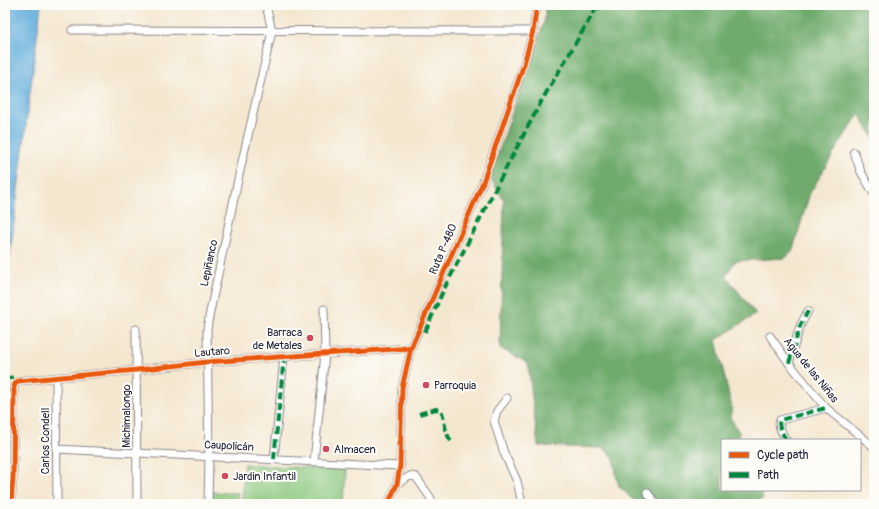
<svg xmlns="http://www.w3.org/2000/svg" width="879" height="509" viewBox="0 0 879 509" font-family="Pangolin,sans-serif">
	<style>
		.green { fill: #89c67d; stroke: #56745c }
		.forest { fill: #6eab6c; stroke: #486654 }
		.water { fill: #65afdd; stroke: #44688c }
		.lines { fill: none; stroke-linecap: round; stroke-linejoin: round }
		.minor-casing { stroke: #8b8486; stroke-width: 9 }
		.minor { stroke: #fff; stroke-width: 7 }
		.quiet { stroke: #00873e; stroke-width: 4; stroke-dasharray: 8 4; stroke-linecap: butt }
		.cycleway-casing { stroke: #fdfcf7; stroke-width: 8 }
		.cycleway { stroke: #e8590c; stroke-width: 5 }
		.poi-dot { fill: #d1495b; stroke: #fdfcf7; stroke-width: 1.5 }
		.labels { text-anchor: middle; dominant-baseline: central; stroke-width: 4; stroke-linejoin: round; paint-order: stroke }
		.street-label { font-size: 11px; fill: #22223b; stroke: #fdfcf7 }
		.poi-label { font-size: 11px; fill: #22223b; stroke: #fdfcf7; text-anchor: start }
	</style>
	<rect width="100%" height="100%" fill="#fdfcf7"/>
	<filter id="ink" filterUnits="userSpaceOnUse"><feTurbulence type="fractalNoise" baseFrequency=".025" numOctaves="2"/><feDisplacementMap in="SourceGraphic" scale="8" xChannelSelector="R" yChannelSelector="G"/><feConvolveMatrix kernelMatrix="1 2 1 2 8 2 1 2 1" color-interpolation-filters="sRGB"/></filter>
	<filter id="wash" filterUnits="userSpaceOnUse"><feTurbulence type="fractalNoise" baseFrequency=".012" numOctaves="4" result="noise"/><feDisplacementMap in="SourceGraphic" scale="16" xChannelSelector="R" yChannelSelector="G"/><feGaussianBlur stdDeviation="0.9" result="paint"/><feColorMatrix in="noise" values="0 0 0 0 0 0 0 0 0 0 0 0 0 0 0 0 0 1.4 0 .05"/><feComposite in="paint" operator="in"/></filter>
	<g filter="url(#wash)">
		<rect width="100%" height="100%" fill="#f4e7d0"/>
		<!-- green -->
		<g class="green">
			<polygon points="6,381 10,382 11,476 8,504 5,504"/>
			<polygon points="244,464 345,470 343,504 242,504"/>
			<polygon points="212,492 238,493 238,504 212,504"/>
		</g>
		<!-- forest -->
		<polygon class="forest" points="545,5 874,5 874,139 859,114 843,138 810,193 792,252 785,258 735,261 726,276 756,314 716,340 732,408 730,417 739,432 738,440 722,440 722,490 760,490 763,498 756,504 642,504 632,499 619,486 616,475 614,458 603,448 538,446 528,363 500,348 504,200 490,177 545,19"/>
		<!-- water -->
		<polygon class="water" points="5,5 41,5 5,294"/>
	</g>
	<g filter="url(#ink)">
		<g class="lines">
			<!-- minor casing -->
			<g class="minor-casing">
				<g id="minor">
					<polyline points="72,30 533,31"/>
					<polyline points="854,152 861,172 874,194"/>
					<polyline points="136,329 137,504"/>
					<polyline points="770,336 789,363 826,408 874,447"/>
					<polyline points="789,363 800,326 808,311"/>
					<polyline points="56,378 57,504"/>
					<polyline points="507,398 497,411 494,421 504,453 517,481 522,504"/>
					<path d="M786 440C783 434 777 426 780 420L826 408"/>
					<polyline points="56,449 400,466"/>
					<polyline points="274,459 284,357"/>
					<polyline points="314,461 325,354 324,309"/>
					<polyline points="397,484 410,476 416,477 430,497 433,504"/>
					<polyline points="647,492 656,504"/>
					<polyline points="11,504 13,478 14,387 15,384 18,381 137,370 207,362 411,348"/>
					<polyline points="208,504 209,456 207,329 210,312 239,175 272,31 266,5"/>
					<polyline points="388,504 397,484 400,466 402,388 411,348 483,182 524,64 533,31 537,5"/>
				</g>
			</g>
			<!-- minor -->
			<use href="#minor" class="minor"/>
			<!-- quiet -->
			<g class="quiet">
				<polyline points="425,332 443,291 507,166 542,100 598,5"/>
				<polyline points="789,363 800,326 808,311"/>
				<polyline points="5,379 14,377"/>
				<path d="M419 414 436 409 441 410C446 421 443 430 451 441"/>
				<path d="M786 440C783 434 777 426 780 420L826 408"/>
				<polyline points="274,459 284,357"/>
			</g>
			<!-- cycleway casing -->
			<g class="cycleway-casing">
				<g id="cycleway">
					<polyline points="11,504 13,478 14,387 15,384 18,381 137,370 207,362 411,348"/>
					<polyline points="388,504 397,484 400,466 402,388 411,348 483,182 524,64 533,31 537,5"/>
				</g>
			</g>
			<!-- cycleway -->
			<use href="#cycleway" class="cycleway"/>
		</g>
	</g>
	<!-- markers -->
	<g class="poi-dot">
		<circle cx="310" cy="338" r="4"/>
		<circle cx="426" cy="385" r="4"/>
		<circle cx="326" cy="449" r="4"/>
		<circle cx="225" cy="476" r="4"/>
	</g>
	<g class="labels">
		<!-- street labels -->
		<g class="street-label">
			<text transform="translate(443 249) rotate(-67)">Ruta P-480</text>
			<text transform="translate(209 263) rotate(-78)">Lepiñanco</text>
			<text transform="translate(212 352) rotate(-5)">Lautaro</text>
			<text transform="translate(811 370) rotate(51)">Agua de las Niñas</text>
			<text transform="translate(126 416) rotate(-90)">Michimalongo</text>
			<text transform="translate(45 441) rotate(-90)">Carlos Condell</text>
			<text transform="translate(229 446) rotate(3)">Caupolicán</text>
		</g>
		<!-- poi labels -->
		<g class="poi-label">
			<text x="302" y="332" text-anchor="end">Barraca<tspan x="302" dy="13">de Metales</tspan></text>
			<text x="434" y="385">Parroquia</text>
			<text x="334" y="449">Almacen</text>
			<text x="233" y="476">Jardin Infantil</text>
		</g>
	</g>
	<!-- margin -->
	<rect width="879" height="509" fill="none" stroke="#fdfcf7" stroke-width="20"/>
	<!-- legend -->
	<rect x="721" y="439" width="140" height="52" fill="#fdfcf7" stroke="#a5a5ac"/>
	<rect x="729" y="452" width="20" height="6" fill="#e8590c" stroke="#a5a5ac"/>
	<text x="757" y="459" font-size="12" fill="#22223b">Cycle path</text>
	<rect x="729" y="472" width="20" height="6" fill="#00873e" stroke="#a5a5ac"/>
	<text x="757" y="479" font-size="12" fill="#22223b">Path</text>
</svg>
